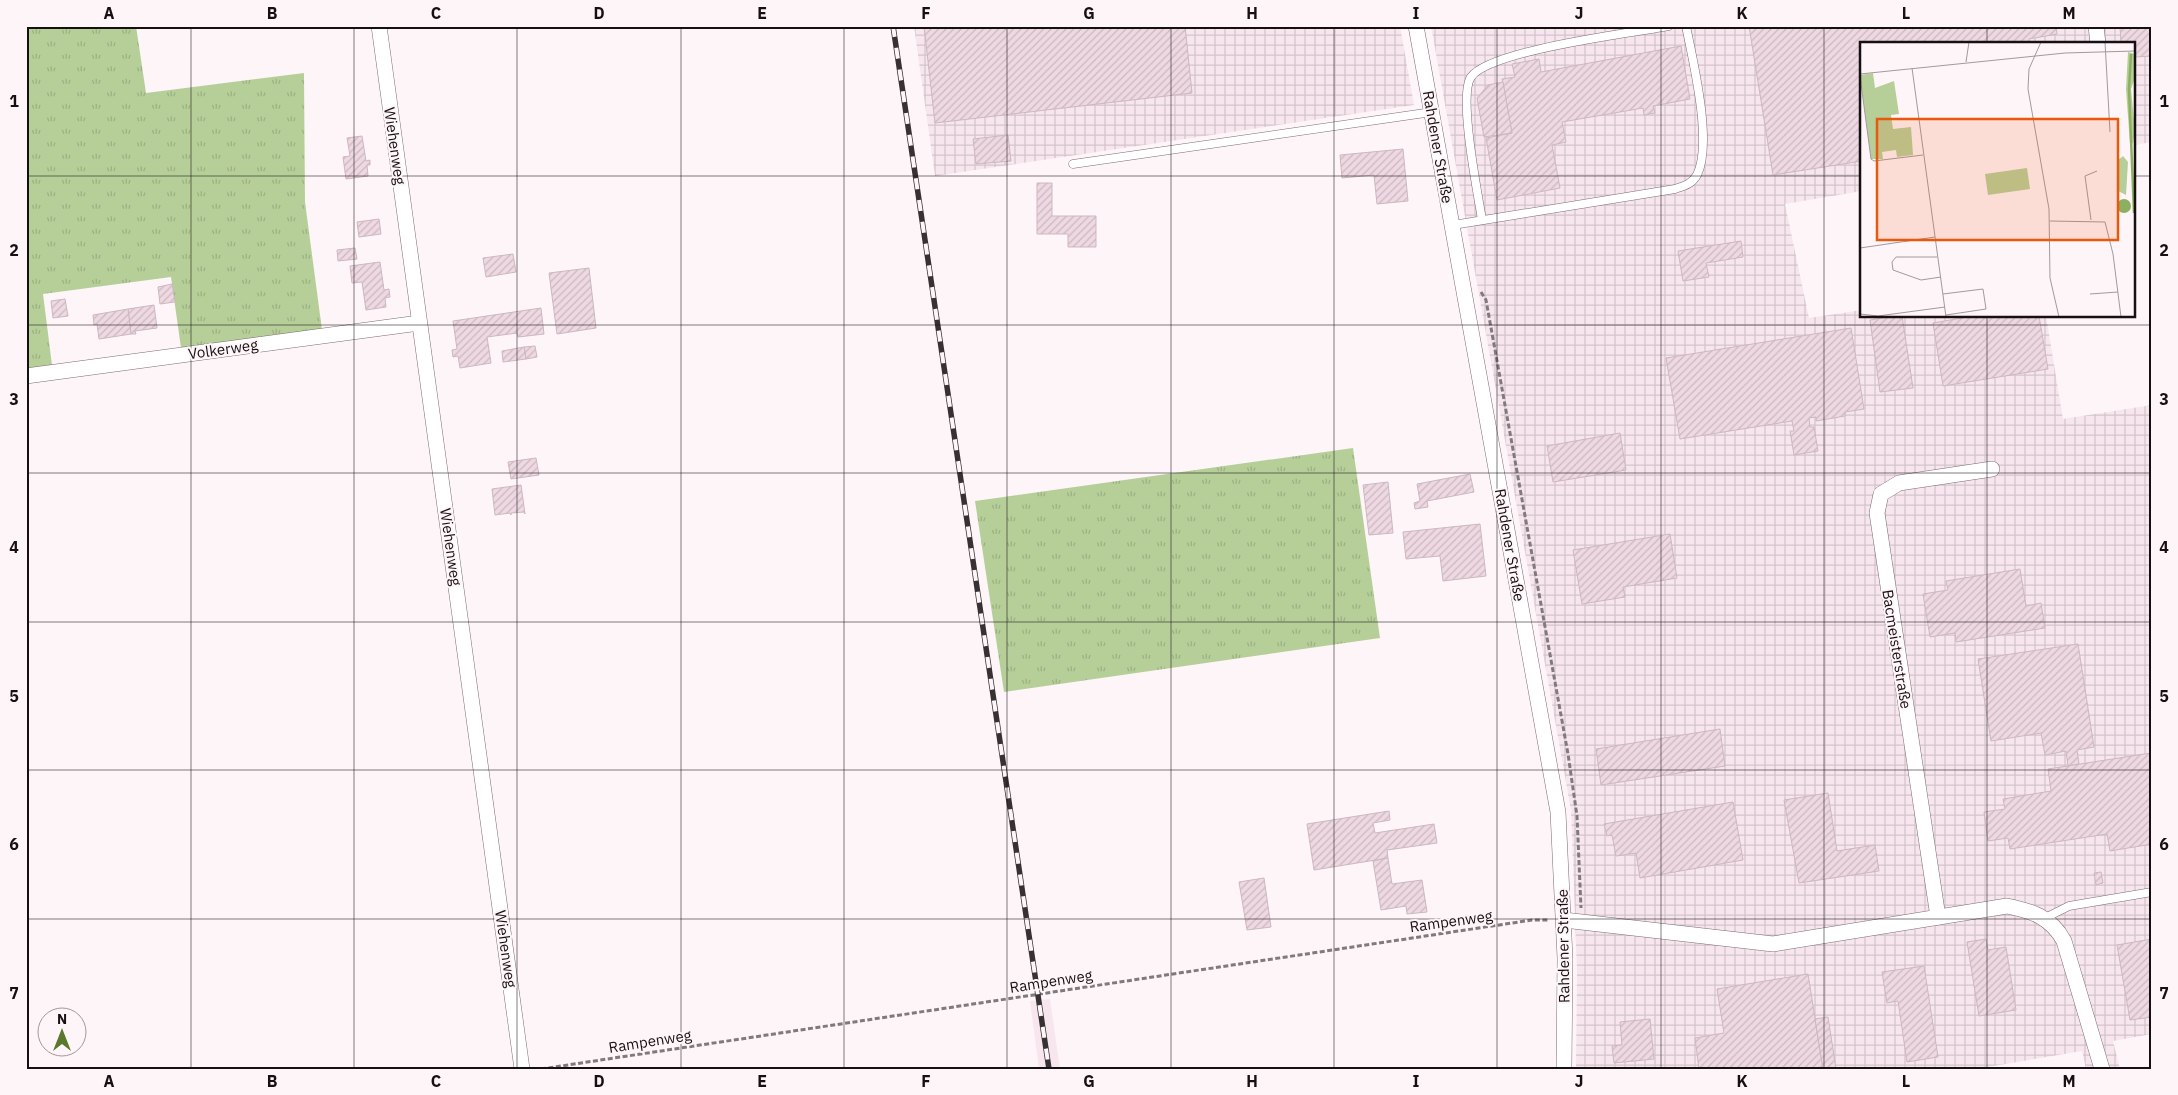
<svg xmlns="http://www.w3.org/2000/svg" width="2178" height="1095" viewBox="0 0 2178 1095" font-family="'IBM Plex Sans',sans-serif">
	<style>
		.built { fill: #f7e6ee }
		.industrial { fill: url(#industrial-grid) }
		.grass { fill: url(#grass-tufts) }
		.building { fill: url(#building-hatch); stroke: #cdb7c1 }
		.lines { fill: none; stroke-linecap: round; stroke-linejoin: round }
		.lane-casing { stroke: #7d6a73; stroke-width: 9 }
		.street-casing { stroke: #7d6a73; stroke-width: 16 }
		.path { stroke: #81797c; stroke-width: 3; stroke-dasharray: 5 2.5; stroke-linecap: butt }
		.lane { stroke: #fff; stroke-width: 8 }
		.street { stroke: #fff; stroke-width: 15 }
		.rail-casing { stroke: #383134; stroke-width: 5.5 }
		.rail { stroke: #fef5f9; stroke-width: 4; stroke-dasharray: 11; stroke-linecap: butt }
		.grid { fill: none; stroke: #171013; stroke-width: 1; stroke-opacity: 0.55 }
		.labels { text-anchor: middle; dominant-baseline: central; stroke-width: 4; stroke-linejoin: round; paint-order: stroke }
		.street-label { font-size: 15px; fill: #171013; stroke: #fef5f9 }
		.inset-river { fill: none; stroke: #8db060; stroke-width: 2.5 }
		.inset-road { fill: none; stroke: #a2999d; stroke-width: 1 }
		.view { fill: #e8590c; fill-opacity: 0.15; stroke: #e8590c; stroke-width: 2.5 }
		.inset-edge { fill: none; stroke: #171013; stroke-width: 2.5 }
		.neatline { fill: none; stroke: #171013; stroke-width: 2 }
		.grid-label { font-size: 16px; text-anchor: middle; font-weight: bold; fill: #171013 }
	</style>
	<defs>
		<pattern id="industrial-grid" width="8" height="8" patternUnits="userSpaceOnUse" patternTransform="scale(1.25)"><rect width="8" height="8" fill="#f7e6ee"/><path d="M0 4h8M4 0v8" fill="none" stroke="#d3c4cb"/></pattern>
		<pattern id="grass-tufts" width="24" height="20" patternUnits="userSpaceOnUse" patternTransform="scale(1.25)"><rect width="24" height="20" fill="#b6cf99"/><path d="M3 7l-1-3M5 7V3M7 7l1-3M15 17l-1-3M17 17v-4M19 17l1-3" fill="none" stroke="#9cb183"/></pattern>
		<pattern id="building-hatch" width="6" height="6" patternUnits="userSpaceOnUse" patternTransform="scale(1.25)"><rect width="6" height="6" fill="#eed8e2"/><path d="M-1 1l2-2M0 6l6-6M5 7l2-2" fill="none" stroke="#cbb8c1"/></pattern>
	</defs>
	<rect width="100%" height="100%" fill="#fef5f9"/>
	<!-- built -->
	<polygon class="built" points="1050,999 1060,1069 1039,1069 1030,1001"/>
	<!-- industrial -->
	<g class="industrial">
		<polygon points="914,26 1400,26 1414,105 935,176"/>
		<polygon points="1431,26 2152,26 2152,142 2134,145 2134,44 1862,44 1862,191 1785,204 1809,318 1862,310 1862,316 2046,316 2063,419 2152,405 2152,1034 2113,1041 2120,1069 2086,1069 2082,1051 1976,1069 1576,1069 1577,970 1571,810"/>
	</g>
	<!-- grass -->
	<g class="grass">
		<polygon points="26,26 136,26 146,93 304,73 305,202 322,330 181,348 171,277 43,294 52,365 26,370"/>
		<polygon points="1353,448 1380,638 1004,692 975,501"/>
	</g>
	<!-- building -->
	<g class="building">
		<polygon points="924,26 1185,26 1192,93 935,123"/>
		<polygon points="1749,26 2056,26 2057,34 2029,39 2030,44 1862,44 1862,161 1773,175"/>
		<polygon points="2120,26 2152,26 2152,56 2134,57 2134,44 2121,44"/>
		<polygon points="1681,46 1690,99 1653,106 1655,113 1644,115 1643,108 1562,122 1566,142 1552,145 1560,188 1497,200 1486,138 1512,133 1502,79 1515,77 1512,64 1539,59 1541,72"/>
		<polygon points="1503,82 1512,133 1484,137 1477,98 1488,85"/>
		<polygon points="1008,135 1011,161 976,164 973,139"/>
		<polygon points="362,136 366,161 370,160 370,165 367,165 368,176 346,179 343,157 350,156 347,138"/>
		<polygon points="1403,149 1408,201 1377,204 1374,175 1342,178 1340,155"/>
		<polygon points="1037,183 1052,183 1052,216 1096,216 1096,247 1068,247 1068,234 1037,234"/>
		<polygon points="379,219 381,234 359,237 357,222"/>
		<polygon points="1741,241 1743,257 1706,263 1709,277 1683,281 1678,251"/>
		<polygon points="355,248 357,259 338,261 337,250"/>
		<polygon points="513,254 516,272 486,277 483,258"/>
		<polygon points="380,262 384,290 389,289 390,297 385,298 386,307 366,310 362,282 352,283 350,266"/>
		<polygon points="589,268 596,328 557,334 549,273"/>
		<polygon points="172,284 175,302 160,304 158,287"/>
		<polygon points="65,299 68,316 53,318 51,301"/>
		<polygon points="154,305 157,328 135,331 136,334 131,334 128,309"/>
		<polygon points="541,308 544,334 518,337 517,333 487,337 491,363 460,368 458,356 453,357 452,350 457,349 453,321"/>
		<polygon points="128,309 131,334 99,339 97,324 94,325 93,315"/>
		<polygon points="1895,316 1902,316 1913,388 1880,392 1870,320"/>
		<polygon points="1973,316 2039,316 2048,369 1943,386 1933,323"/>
		<polygon points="1851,328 1864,409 1845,412 1845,416 1816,421 1816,417 1809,418 1810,427 1814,427 1818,451 1794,455 1790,431 1794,431 1792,421 1680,439 1666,358"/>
		<polygon points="535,346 537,357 526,359 524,347"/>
		<polygon points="524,347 526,359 503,362 502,351"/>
		<polygon points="1620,433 1626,470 1553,482 1547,446"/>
		<polygon points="536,458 539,475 511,479 508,462"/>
		<polygon points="1470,474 1474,492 1427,501 1428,507 1415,509 1414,503 1420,501 1417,484"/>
		<polygon points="1388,482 1393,533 1369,535 1363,485"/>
		<polygon points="521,485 525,514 524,512 511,513 511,515 510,513 495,515 492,489"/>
		<polygon points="1480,524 1486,576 1443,581 1440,556 1406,559 1403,532"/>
		<polygon points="1670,534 1677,578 1623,587 1625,597 1582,604 1573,550"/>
		<polygon points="2020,569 2026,606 2041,603 2045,628 1956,642 1955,633 1930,637 1923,594 1948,590 1946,581"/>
		<polygon points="2078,644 2094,747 2077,750 2079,764 2068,766 2066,751 2045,755 2041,733 1991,741 1978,659"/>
		<polygon points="1720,729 1725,766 1601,785 1596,749"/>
		<polygon points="2151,753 2152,844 2110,851 2107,834 2010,849 2008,838 1988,841 1984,812 2005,809 2003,799 2051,791 2048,769"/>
		<polygon points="1828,793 1837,851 1875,845 1879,871 1799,883 1784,800"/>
		<polygon points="1733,802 1743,860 1640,878 1636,853 1616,856 1612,835 1607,836 1604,824"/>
		<polygon points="1389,811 1390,820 1373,823 1375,833 1434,824 1437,843 1387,850 1388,858 1314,870 1307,824"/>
		<polygon points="1388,858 1392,884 1422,880 1427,912 1407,914 1406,906 1381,910 1373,861"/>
		<polygon points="2101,872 2103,883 2096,885 2094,873"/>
		<polygon points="1264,878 1271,927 1247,930 1239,882"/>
		<polygon points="1986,939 1988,950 2006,947 2016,1010 1979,1016 1967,942"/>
		<polygon points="2152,939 2152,1017 2130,1020 2117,945"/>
		<polygon points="1924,966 1938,1057 1907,1062 1898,1001 1887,1003 1882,972"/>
		<polygon points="1808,974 1823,1069 1699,1069 1695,1038 1724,1033 1717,989"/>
		<polygon points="1828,1017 1836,1069 1823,1069 1815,1019"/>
		<polygon points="1650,1019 1654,1059 1614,1063 1612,1046 1622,1045 1620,1022"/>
	</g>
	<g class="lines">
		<!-- lane casing -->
		<g class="lane-casing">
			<g id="lane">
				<polyline points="1073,164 1432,112"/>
				<path d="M1482 220C1478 194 1458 96 1471 77 1490 50 1632 33 1669 26"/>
				<path d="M1453 225 1675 189C1684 186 1692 184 1697 175 1713 143 1693 61 1686 26"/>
				<polyline points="2045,918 2069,906 2152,892"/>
			</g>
		</g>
		<!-- street casing -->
		<g class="street-casing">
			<g id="street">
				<polyline points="379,26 522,1069"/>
				<polyline points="1416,26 1558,812 1565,958 1564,1069"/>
				<polyline points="2096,26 2098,44"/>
				<polyline points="26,376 419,323"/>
				<polyline points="1938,917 1877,513 1881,494 1899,483 1992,469"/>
				<path d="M1564 920 1773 944 2007 906C2032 911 2051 917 2064 941L2102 1069"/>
			</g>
		</g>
		<!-- path -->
		<g class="path">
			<polyline points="1481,292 1486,300 1568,754 1577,816 1581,908"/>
			<polyline points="541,1069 1532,920 1549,920"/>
		</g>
		<!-- lane -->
		<use href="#lane" class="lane"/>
		<!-- street -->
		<use href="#street" class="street"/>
		<!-- rail casing -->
		<g class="rail-casing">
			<polyline id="rail" points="893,26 1049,1069"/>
		</g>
		<!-- rail -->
		<use href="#rail" class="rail"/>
	</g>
	<!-- grid -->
	<path class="grid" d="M191 26V1069M354 26V1069M517 26V1069M681 26V1069M844 26V1069M1007 26V1069M1171 26V1069M1334 26V1069M1497 26V1069M1661 26V1069M1824 26V1069M1987 26V44M26 176H1862M2134 176H2152M1987 316V1069M26 325H2152M26 473H2152M26 622H2152M26 770H2152M26 919H2152"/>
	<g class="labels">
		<!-- street labels -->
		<g class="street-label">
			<text transform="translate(395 146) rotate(82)">Wiehenweg</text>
			<text transform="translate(1438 147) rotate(80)">Rahdener Straße</text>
			<text transform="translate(223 349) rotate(-8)">Volkerweg</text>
			<text transform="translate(1510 545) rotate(80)">Rahdener Straße</text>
			<text transform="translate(451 547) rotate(82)">Wiehenweg</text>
			<text transform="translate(1897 649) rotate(81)">Bacmeisterstraße</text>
			<text transform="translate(1451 921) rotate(-8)">Rampenweg</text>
			<text transform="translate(1563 946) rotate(-91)">Rahdener Straße</text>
			<text transform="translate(506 949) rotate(82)">Wiehenweg</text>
			<text transform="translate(1051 981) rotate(-9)">Rampenweg</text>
			<text transform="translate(650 1041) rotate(-9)">Rampenweg</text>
		</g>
	</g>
	<!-- overview -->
	<g transform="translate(1860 42)">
		<rect width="275" height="275" fill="#fef5f9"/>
		<path d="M268 10 275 12V36L271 47 275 88 273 101 270 102 266 47ZM13 31 15 46 34 39 39 72 31 73 33 87 51 85 53 113 37 115 36 108 22 110 23 117H11L0 33ZM167 126 170 147 128 153 125 132Z" fill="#b6cf99"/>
		<path d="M263 114 268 120 266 153 258 149 257 119Z" fill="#b6cf99"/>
		<path d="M257 164a7 7 0 1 1 14 0a7 7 0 1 1-14 0Z" fill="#8db060"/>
		<path class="inset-river" d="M271 12 269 47 274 171"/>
		<path class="inset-road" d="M181 0 169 27 168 47 189 167 190 236 199 275M245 0 250 90M106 20 109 0M52 26 86 275M0 32 205 11 275 9M0 34 11 117 14 119 63 113M231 178 225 134 237 129M190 179 245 180 253 212 261 275M0 206 75 195M77 215H36L32 220 33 228 61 238 81 235M83 252 123 247 126 267 86 273M230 252 258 250M0 272 18 274 85 265"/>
		<path class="view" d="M17 77H258V198H17Z"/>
		<rect width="275" height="275" class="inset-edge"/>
	</g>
	<!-- border -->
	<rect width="2178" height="1095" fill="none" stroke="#fef5f9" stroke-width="55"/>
	<!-- north arrow -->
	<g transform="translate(62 1032)"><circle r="24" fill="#fef5f9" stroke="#a2999d"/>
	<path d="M0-4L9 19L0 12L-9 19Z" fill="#5a782e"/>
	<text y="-8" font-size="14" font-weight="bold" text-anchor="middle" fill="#171013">N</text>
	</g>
	<rect x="28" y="28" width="2122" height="1040" class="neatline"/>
	<g class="grid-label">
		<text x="109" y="19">A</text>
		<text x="272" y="19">B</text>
		<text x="436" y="19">C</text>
		<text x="599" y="19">D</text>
		<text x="762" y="19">E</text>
		<text x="926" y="19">F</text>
		<text x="1089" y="19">G</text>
		<text x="1252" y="19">H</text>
		<text x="1416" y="19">I</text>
		<text x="1579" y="19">J</text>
		<text x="1742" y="19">K</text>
		<text x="1906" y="19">L</text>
		<text x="2069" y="19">M</text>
		<text x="14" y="107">1</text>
		<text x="2164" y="107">1</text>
		<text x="14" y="256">2</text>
		<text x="2164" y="256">2</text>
		<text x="14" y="405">3</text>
		<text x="2164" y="405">3</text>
		<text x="14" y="553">4</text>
		<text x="2164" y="553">4</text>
		<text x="14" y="702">5</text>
		<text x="2164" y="702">5</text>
		<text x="14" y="850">6</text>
		<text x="2164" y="850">6</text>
		<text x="14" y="999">7</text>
		<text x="2164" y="999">7</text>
		<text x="109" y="1087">A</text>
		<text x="272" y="1087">B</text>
		<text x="436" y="1087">C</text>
		<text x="599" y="1087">D</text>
		<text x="762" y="1087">E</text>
		<text x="926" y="1087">F</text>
		<text x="1089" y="1087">G</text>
		<text x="1252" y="1087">H</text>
		<text x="1416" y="1087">I</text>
		<text x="1579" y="1087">J</text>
		<text x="1742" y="1087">K</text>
		<text x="1906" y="1087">L</text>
		<text x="2069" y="1087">M</text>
	</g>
</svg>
